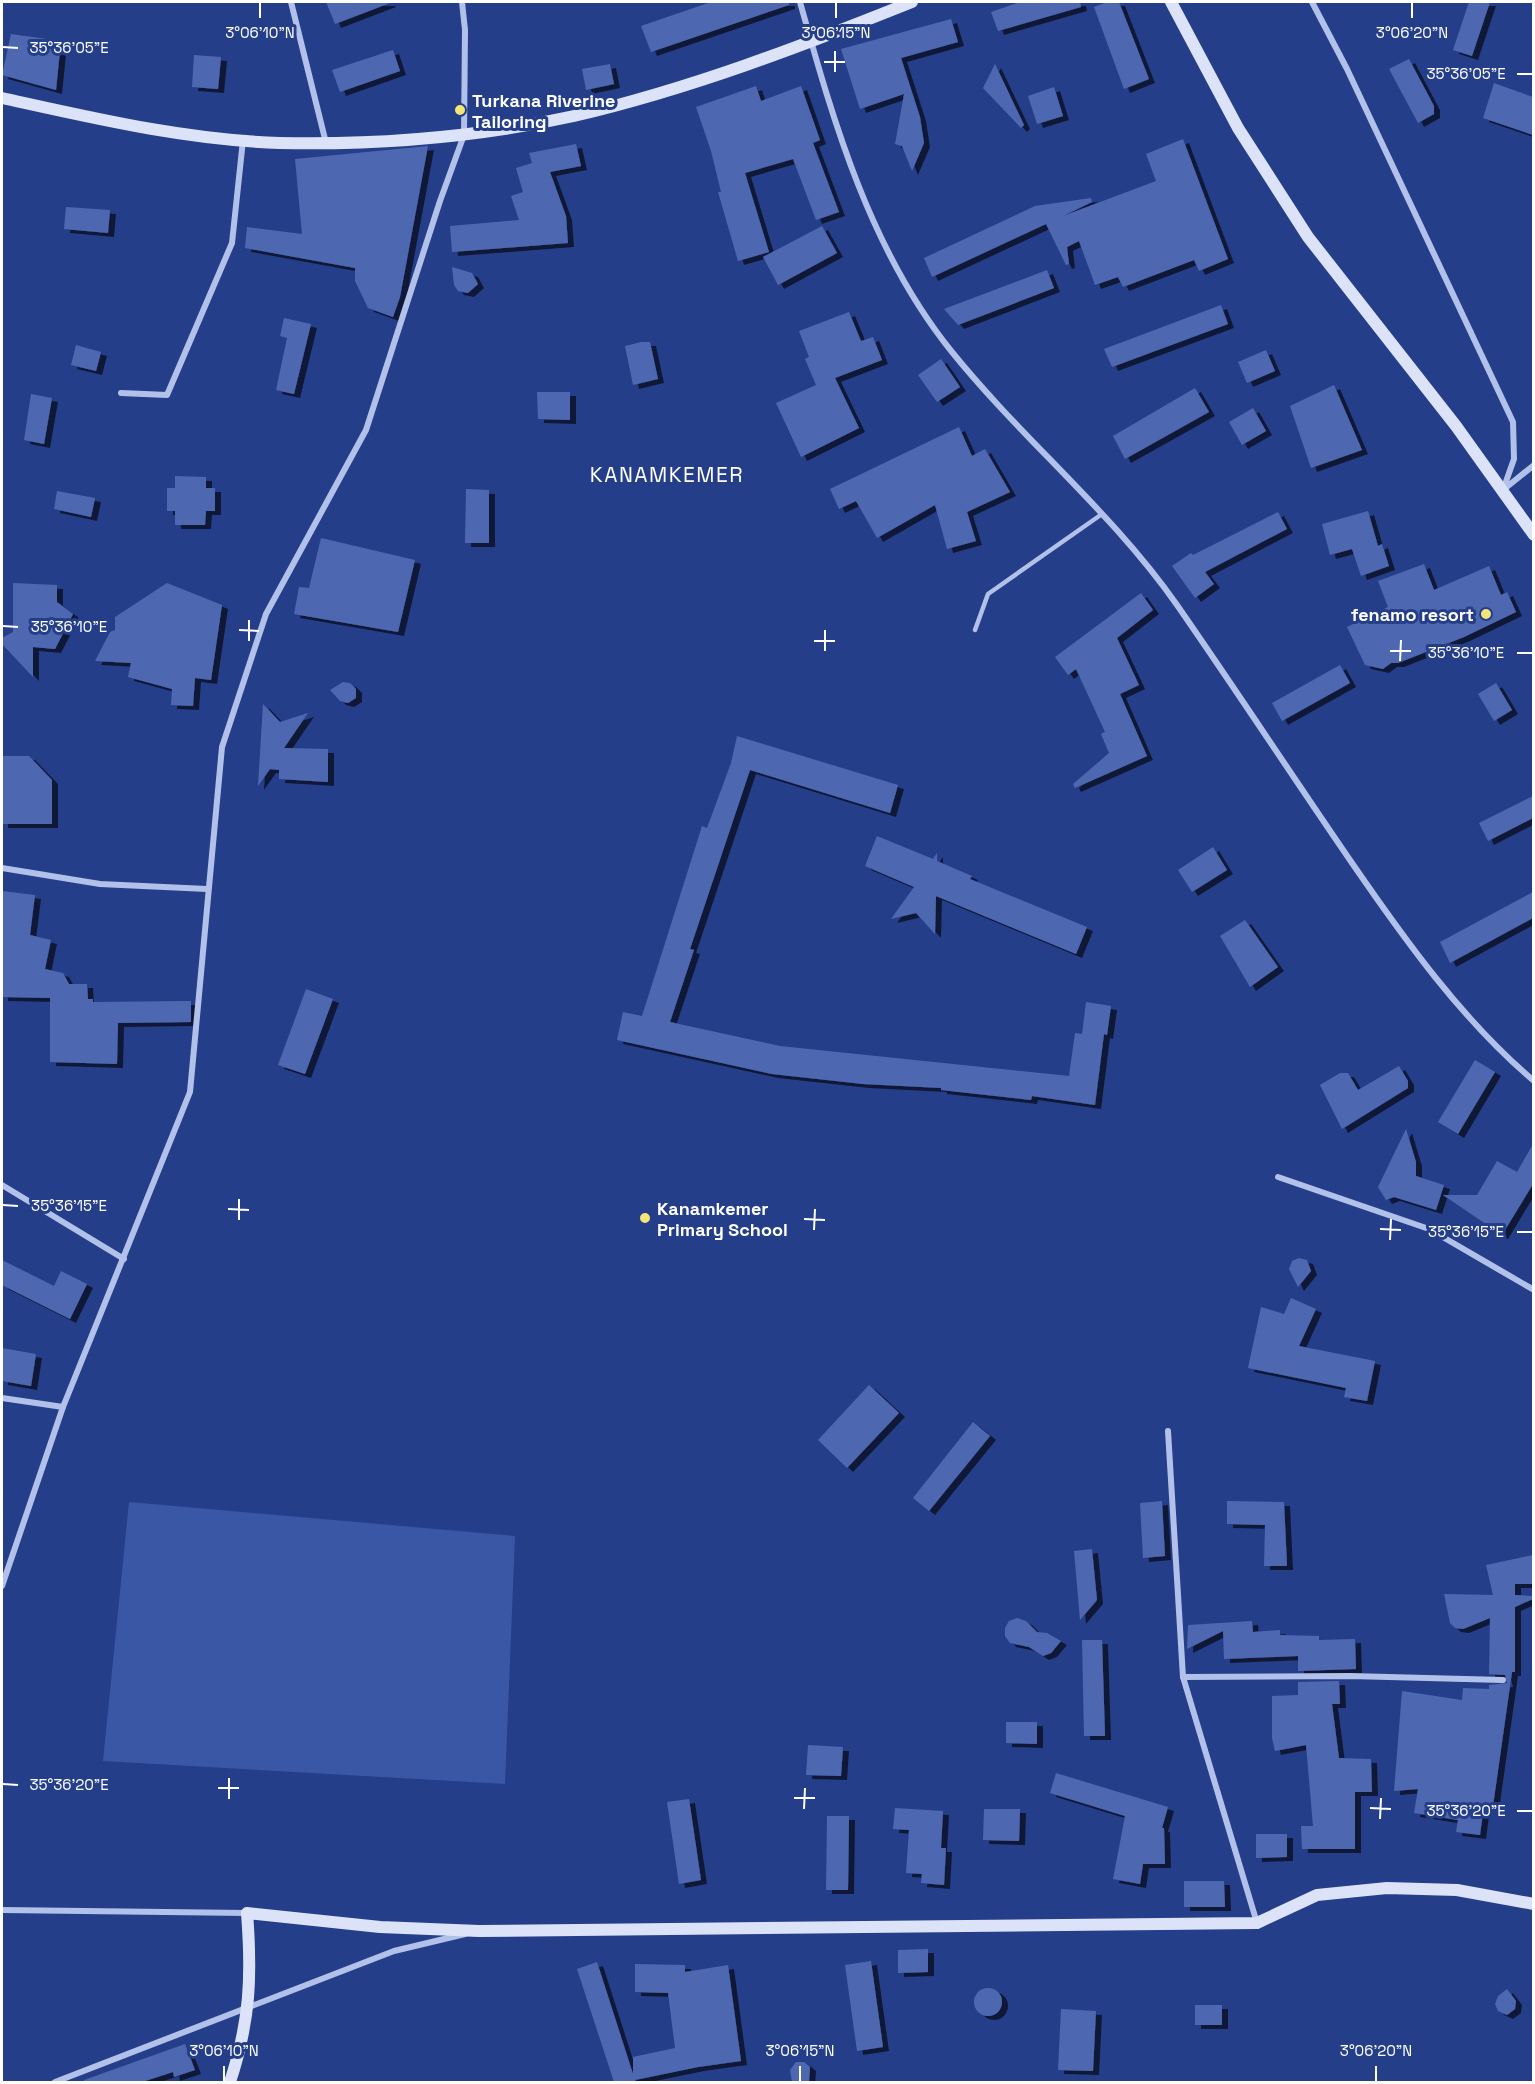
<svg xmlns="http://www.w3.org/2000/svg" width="1535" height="2084" viewBox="0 0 1535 2084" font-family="'Space Grotesk',sans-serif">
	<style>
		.green { fill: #3a57a5 }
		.building { fill: #4e68b0; filter: url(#shadow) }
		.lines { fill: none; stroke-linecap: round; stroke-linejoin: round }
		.lane { stroke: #b2c1e9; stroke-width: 4.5 }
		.street { stroke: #b2c1e9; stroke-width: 6 }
		.secondary { stroke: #dce3f8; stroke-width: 12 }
		.ticks { fill: none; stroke: #fff; stroke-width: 2 }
		.poi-dot { fill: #f3e676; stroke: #253e89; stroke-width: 2 }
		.labels { text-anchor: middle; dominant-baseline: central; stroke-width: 6; stroke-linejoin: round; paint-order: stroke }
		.poi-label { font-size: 18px; font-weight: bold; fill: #fff; stroke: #253e89; text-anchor: start }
		.quarter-label { font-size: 21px; letter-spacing: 1.5px; fill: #fff; stroke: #253e89 }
		.ticks-label { font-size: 15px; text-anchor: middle; fill: #fff; stroke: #253e89; stroke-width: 6; stroke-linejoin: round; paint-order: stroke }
	</style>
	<defs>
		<filter id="shadow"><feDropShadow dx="6" dy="4" stdDeviation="0" flood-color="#0009"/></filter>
	</defs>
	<rect width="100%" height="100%" fill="#253e89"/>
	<!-- green -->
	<polygon class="green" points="129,1502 515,1536 505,1784 103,1761"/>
	<!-- building -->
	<g class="building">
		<polygon points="326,2 389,2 390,3 335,24"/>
		<polygon points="711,2 789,2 789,5 651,52 641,26"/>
		<polygon points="1020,2 1080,2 1081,7 998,31 991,12"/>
		<polygon points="1107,2 1119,2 1149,79 1124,89 1094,7"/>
		<polygon points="1469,2 1490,2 1472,56 1453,50"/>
		<polygon points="951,19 958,42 901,58 920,117 924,143 912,171 902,146 895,144 904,94 860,109 841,49"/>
		<polygon points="11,34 61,41 56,90 2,75"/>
		<polygon points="393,50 400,71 340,92 332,70"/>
		<polygon points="194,55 221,57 218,89 192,87"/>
		<polygon points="1409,59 1434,106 1434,114 1418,123 1389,69"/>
		<polygon points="610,64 614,84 586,90 582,69"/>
		<polygon points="995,64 1024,125 1021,128 983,88"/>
		<polygon points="1494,83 1533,97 1533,135 1483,118"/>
		<polygon points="756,86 761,101 801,86 820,140 813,143 839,212 816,220 793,159 745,173 769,252 738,261 718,192 721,192 711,151 696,107"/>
		<polygon points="1054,87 1063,116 1037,124 1028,96"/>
		<polygon points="1183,139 1228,259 1199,271 1194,260 1123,287 1118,277 1095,285 1079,241 1067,247 1069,264 1066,265 1046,224 932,277 924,258 1035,206 1091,198 1092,202 1063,216 1156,181 1146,154"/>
		<polygon points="576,144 581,166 550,172 566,216 568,243 452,252 450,226 519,220 511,196 523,192 516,168 532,163 529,153"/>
		<polygon points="428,146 400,297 393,317 368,308 355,281 355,268 245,248 247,227 302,234 295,159"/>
		<polygon points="66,207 110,210 108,233 64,229"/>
		<polygon points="822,226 837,253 778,285 763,257"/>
		<polygon points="452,267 472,273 478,284 468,293 458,291 454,285"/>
		<polygon points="1047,270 1054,288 958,325 944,309"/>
		<polygon points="1221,305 1228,324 1112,367 1104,349"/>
		<polygon points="849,312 861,341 873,337 882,360 835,378 859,428 801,457 776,403 816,385 805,359 809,357 799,331"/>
		<polygon points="284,318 311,324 294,394 276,390 287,338 280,336"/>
		<polygon points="641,342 650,342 658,379 633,385 625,346"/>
		<polygon points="76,345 101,352 96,371 71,365"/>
		<polygon points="1266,350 1275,371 1247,383 1238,362"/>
		<polygon points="941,359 960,387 937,402 918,375"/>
		<polygon points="1334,385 1362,450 1311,468 1290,406"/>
		<polygon points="1195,388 1209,412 1125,459 1113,436"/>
		<polygon points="537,392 570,392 570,420 538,419"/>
		<polygon points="31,394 52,398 44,444 24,440"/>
		<polygon points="1253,408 1266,431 1242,445 1229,422"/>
		<polygon points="959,427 972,456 985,449 1010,492 967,512 976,541 947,549 935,505 877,538 856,501 839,509 830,489"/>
		<polygon points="175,476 206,477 206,488 215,488 215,511 206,511 205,525 175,525 175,511 167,511 167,488 175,488"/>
		<polygon points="466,489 489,490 489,543 465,543"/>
		<polygon points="57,491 95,498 91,517 54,509"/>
		<polygon points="1368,511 1378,546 1382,544 1389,566 1361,576 1352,549 1330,555 1322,524"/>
		<polygon points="1278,512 1287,529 1205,572 1214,584 1195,598 1172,566 1191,553 1193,555"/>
		<polygon points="321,538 415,560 398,632 294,614 299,587 309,588"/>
		<polygon points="1424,564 1434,590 1489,566 1501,595 1507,592 1516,612 1464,637 1398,663 1391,663 1383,669 1365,665 1347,627 1388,607 1378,581"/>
		<polygon points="13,583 57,585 57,602 73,614 55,649 33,647 33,677 2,644 2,638 13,632"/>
		<polygon points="167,583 222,605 211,680 195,678 193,706 171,705 172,689 128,677 131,663 95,661 110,632 115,630 115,617"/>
		<polygon points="1141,593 1153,610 1117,638 1139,685 1120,694 1147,756 1075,788 1073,784 1109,753 1101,734 1105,732 1076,669 1068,675 1055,657"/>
		<polygon points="1340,665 1350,683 1282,721 1272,703"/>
		<polygon points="343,682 350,683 356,689 356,698 348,703 340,701 330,690"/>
		<polygon points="1496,683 1512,710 1494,721 1478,694"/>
		<polygon points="263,704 280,722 308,713 284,748 328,749 328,782 279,779 279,770 270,769 258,786"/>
		<polygon points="737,736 898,785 890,813 750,770 690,949 694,950 670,1022 780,1046 1069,1076 1075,1033 1082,1034 1086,1002 1111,1006 1107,1035 1104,1034 1095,1105 1032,1096 1031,1100 941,1090 941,1088 863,1084 772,1074 617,1040 623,1012 642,1016 702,826 707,828 731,763"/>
		<polygon points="3,756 29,756 52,780 52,824 2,824"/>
		<polygon points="1533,796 1533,818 1488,841 1479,823"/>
		<polygon points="877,836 933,859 937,853 937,861 972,876 970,879 1087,927 1076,954 936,896 935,934 916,913 891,919 914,887 865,866"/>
		<polygon points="1213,847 1227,870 1192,892 1178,870"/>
		<polygon points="2,891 35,895 30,935 51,940 45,969 63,973 69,984 87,984 88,999 93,999 93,1002 191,1001 191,1022 118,1023 117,1064 50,1062 50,998 2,997"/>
		<polygon points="1533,892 1533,918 1450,963 1440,942"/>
		<polygon points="1245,920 1278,967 1250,987 1220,936"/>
		<polygon points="306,989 333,999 305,1074 278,1065"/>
		<polygon points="1475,1060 1495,1072 1458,1134 1438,1122"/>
		<polygon points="1399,1066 1408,1081 1408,1088 1342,1129 1320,1085 1340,1073 1348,1073 1358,1090"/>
		<polygon points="1406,1129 1416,1162 1416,1176 1444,1185 1436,1210 1394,1197 1386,1200 1378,1187"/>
		<polygon points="1533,1144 1533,1184 1502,1235 1443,1195 1477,1195 1497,1161 1517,1172"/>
		<polygon points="1299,1258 1307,1260 1311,1271 1298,1287 1289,1269 1292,1261"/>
		<polygon points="2,1260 54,1286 61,1271 87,1284 70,1319 2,1285"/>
		<polygon points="1291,1298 1316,1309 1299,1346 1375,1361 1367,1401 1344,1397 1346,1388 1248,1368 1261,1307 1284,1314"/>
		<polygon points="2,1348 36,1354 31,1386 2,1381"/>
		<polygon points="869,1385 899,1413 847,1468 818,1440"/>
		<polygon points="973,1422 990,1436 929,1511 913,1498"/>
		<polygon points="1162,1501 1165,1556 1143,1558 1140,1503"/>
		<polygon points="1227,1501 1284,1502 1287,1566 1264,1566 1265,1525 1227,1524"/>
		<polygon points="1092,1549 1097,1600 1080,1620 1074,1551"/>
		<polygon points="1533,1555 1533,1584 1515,1584 1515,1595 1533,1596 1533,1599 1515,1607 1515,1672 1512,1672 1493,1806 1484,1805 1480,1835 1456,1832 1458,1820 1414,1813 1418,1789 1394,1791 1402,1691 1462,1700 1463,1688 1489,1689 1489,1685 1507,1683 1505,1675 1489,1674 1490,1618 1463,1629 1455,1628 1450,1623 1444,1594 1493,1595 1486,1565"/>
		<polygon points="1017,1618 1026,1621 1037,1632 1047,1633 1061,1641 1051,1653 1043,1656 1029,1647 1010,1643 1005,1636 1005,1628 1009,1621"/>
		<polygon points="1252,1621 1253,1632 1280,1630 1280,1635 1319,1636 1319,1640 1355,1639 1356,1669 1298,1671 1298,1656 1224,1659 1223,1631 1187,1649 1188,1625"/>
		<polygon points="1082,1640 1102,1640 1105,1736 1084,1736"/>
		<polygon points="1339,1681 1340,1704 1332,1704 1339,1758 1371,1759 1372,1792 1355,1792 1355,1849 1302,1849 1301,1826 1313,1826 1306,1745 1275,1751 1272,1738 1272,1696 1298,1695 1298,1682"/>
		<polygon points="1006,1722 1037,1722 1037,1744 1006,1743"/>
		<polygon points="808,1745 843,1747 841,1776 806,1775"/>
		<polygon points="1056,1773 1168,1807 1162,1828 1164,1828 1165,1864 1143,1864 1140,1884 1113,1879 1125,1816 1050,1793"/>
		<polygon points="689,1799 701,1880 679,1884 667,1802"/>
		<polygon points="895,1808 943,1811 941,1848 946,1848 944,1885 921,1883 922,1874 906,1873 909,1830 893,1829"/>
		<polygon points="984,1809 1020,1809 1019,1841 983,1840"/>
		<polygon points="827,1816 849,1816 848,1890 826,1890"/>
		<polygon points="1256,1834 1287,1834 1287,1857 1256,1858"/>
		<polygon points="1184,1881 1224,1881 1225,1907 1184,1907"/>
		<polygon points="928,1949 928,1972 898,1973 898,1950"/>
		<polygon points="871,1961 883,2047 857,2051 845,1965"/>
		<polygon points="597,1962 633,2074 633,2057 675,2048 668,1993 635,1992 635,1964 685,1965 685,1972 728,1965 741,2061 698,2067 635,2080 636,2082 614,2082 577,1969"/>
		<circle cx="988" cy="2002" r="14"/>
		<polygon points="1507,1989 1516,2001 1515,2009 1507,2015 1498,2011 1495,2004 1498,1996"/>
		<rect x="1195" y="2005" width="27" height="20"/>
		<polygon points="1061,2009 1096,2011 1093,2071 1058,2070"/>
		<polygon points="185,2044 195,2070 174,2077 173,2072 142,2082 85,2082 84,2080"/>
		<polygon points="796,2062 804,2062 810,2067 809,2082 792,2082 790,2070"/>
	</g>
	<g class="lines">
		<!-- lane -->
		<polyline class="lane" points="975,630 988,594 1102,514"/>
		<!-- street -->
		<g class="street">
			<polyline points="291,2 326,143"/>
			<path d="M800 2C834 124 871 252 952 352 1023 440 1112 512 1177 605 1236 690 1293 777 1352 863 1405 940 1462 1020 1534 1081"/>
			<polyline points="1312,2 1347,69 1513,422 1514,459 1503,490 1534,465"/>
			<polyline points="121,393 167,395 232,243 243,140"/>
			<polyline points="2,868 100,884 207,889"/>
			<polyline points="1278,1177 1429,1229 1534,1290"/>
			<polyline points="2,1185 124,1259"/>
			<polyline points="2,1398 63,1407"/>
			<polyline points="1168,1431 1183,1677 1257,1923"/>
			<polyline points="2,1586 63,1407 190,1092 222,747 266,614 366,430 440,201 464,135 465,30 462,2"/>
			<polyline points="1183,1677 1350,1676 1503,1680"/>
			<polyline points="2,1910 247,1913"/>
			<polyline points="55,2082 394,1951 465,1934"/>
		</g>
		<!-- secondary -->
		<g class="secondary">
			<polyline points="1171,2 1238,128 1308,237 1456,426 1534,535"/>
			<path d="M2 98C93 118 185 140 280 143 378 145 478 137 574 116 690 89 802 46 912 2"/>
			<path d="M230 2082C250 2021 252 1977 247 1913L380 1927 479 1931 1257 1923 1317 1895 1387 1888 1457 1890 1534 1904"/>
		</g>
	</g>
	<!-- ticks -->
	<path class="ticks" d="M260 18V3M836 18V3M1412 18V3M3 47 18 48M824 62H845M835 72V51M1517 74H1532M3 626 18 627M239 630 259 631M249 641V620M814 641H835M825 651V630M1390 651H1411M1517 653H1532M1400 661 1401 640M3 1205 18 1206M228 1209 249 1210M804 1219 825 1220M239 1220V1199M1380 1229 1401 1230M814 1230 815 1209M1517 1232H1532M1390 1240 1391 1219M3 1784 18 1785M218 1788H239M794 1798H815M229 1799V1778M1370 1808 1391 1809M804 1809 805 1788M1517 1811H1532M1380 1819 1381 1798M224 2081V2066M800 2081V2066M1376 2081V2066"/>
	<!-- markers -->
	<g class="poi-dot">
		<circle cx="460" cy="110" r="6"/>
		<circle cx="1486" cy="614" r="6"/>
		<circle cx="645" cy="1218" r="6"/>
	</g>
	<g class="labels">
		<!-- poi labels -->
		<g class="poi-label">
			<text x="472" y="100">Turkana Riverine<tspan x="472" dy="21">Tailoring</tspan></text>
			<text x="1474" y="614" text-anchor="end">fenamo resort</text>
			<text x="657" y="1208">Kanamkemer<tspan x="657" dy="21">Primary School</tspan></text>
		</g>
		<!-- quarter labels -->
		<g class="quarter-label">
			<text x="667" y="474">KANAMKEMER</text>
		</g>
	</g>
	<g class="ticks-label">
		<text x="260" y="38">3°06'10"N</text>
		<text x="836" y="38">3°06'15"N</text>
		<text x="1412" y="38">3°06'20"N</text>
		<text x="69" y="53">35°36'05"E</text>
		<text x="1466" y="79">35°36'05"E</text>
		<text x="69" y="632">35°36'10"E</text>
		<text x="1466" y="658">35°36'10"E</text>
		<text x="69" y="1211">35°36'15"E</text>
		<text x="1466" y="1237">35°36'15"E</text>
		<text x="69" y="1790">35°36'20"E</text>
		<text x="1466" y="1816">35°36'20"E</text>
		<text x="224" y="2056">3°06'10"N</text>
		<text x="800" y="2056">3°06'15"N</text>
		<text x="1376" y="2056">3°06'20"N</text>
	</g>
	<!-- border -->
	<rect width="1535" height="2084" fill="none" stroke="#ffffff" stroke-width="6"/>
</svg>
